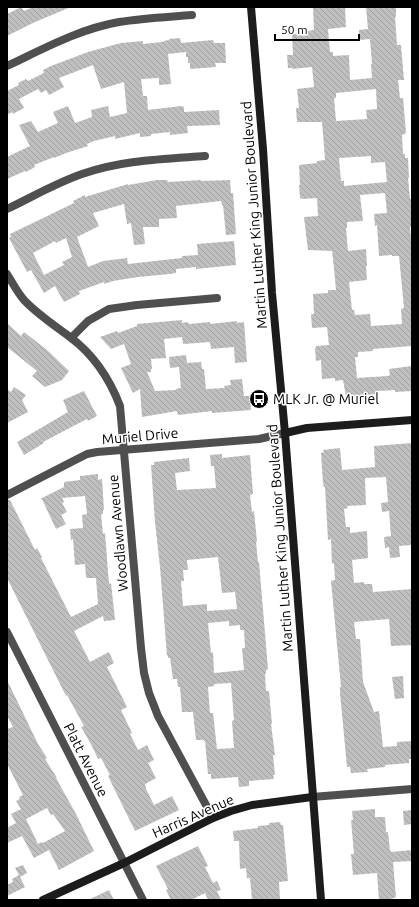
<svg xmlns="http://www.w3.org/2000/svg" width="419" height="907" viewBox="0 0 419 907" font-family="Ubuntu,sans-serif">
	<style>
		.building { fill: url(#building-back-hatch); fill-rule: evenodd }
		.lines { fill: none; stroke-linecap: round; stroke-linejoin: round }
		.street { stroke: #4f4f4f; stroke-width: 8 }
		.secondary { stroke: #1c1c1c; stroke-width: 8 }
		.labels { text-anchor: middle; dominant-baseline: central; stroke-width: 3; stroke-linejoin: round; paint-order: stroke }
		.street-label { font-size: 14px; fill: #000; stroke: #fff }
		.poi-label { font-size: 14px; fill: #000; stroke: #fff; text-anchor: start }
	</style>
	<defs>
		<pattern id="building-back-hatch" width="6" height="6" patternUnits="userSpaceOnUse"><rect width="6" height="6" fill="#bfbfbf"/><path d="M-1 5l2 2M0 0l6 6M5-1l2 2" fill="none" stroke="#a2a2a2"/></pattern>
	</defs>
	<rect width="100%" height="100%" fill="#fff"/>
	<!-- building -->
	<g class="building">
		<polygon points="21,7 24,11 33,7 71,7 35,22 7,36 7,14"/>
		<path d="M313 7H345L346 27 328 29 330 52H333V56L349 55 350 80 372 78 371 64H372L370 39 359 40V30L368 29 366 7H396V17H395L397 45H401L404 80H398L400 98H403L406 133 402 135 403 154H405V158H408L409 178H408L410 199H412V227H410L412 250V346L373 349V351L358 352V357H355L357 378 388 376 390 375 389 369 412 366V391L395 392V390L377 391V394L346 397 343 380 335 381V378L322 379 321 360 316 361 315 348H316V346L329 345 327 327 312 328 311 314H314L313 294 328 293V290H336L334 268 332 251 308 250 304 217 318 216 317 198 303 199 300 198 299 185H300L299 165 317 163V161L325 160 324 146 322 122H297L296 108H299L297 89 314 87 312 67 292 69V68H288L287 55H293L292 34 306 33V31L314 30ZM376 89 377 109 366 110 367 119 336 121 334 98H336V93ZM371 156V163L385 162 387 182 344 186V181H341L339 158ZM385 193 387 213 374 214 375 226 377 225 379 256 392 255V256H399L404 308 401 309 402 324 371 326 370 314 355 315 354 310H352L349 282 367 280 366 266H367L366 249 348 251 346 228H347V222L363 221 360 195Z"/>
		<polygon points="180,38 181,43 213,40 214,43 225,43 226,63 215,63 216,67 190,69 190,63 188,63 188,57 186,57 186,52 168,54 171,84 159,85 159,78 141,79 143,96 147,96 148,110 181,106 184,107 184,112 219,110 220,125 187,126 188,133 170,135 170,132 151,134 151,136 140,137 140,133 115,139 115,136 94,141 87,144 88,146 66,153 54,158 54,157 34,165 35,167 26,172 25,171 7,179 7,157 30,146 19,125 31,121 38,132 58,123 53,112 68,106 75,123 92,117 91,110 108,106 110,117 127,113 124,82 101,89 93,65 59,78 64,87 49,95 46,90 41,93 38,89 19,99 24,108 13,114 12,112 7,115 7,91 19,85 18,83 26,79 28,81 44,73 43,70 51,66 88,52 121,43 143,41 143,44 162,42 164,41 169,40 169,39"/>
		<path d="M157 180H167L168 182 201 180V181L230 180 231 193H233L236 234 226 235 223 205H222L221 201 176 206 177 218 159 219V227H143L145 244 134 245 131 223 127 224 124 204 93 213 99 226 77 237 88 267 103 261 127 258 128 264 182 258V256L198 255 197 244 234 241 236 265 196 269V267L176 269V273L170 274 138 277 113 281 104 284V282L79 291 80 294 64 302 55 286 44 293 31 270 27 272 9 238 11 237 10 234 74 203 73 201 85 195V197L128 184V185ZM66 238 72 257 62 262 64 265 44 275 33 253 55 241 56 243Z"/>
		<polygon points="182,320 182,323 188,322 189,324 210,322 210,324 237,321 237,323 244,322 247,362 235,363 234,347 211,349 210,342 183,344 182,337 164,339 166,358 151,359 152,369 151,369 151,372 147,372 155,391 176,390 176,389 181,388 179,367 170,368 169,357 186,355 187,363 201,362 202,369 204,369 206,389 225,388 224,386 231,385 230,380 242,379 244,396 250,396 251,410 212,413 212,411 178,415 177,411 142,417 140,389 133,393 121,368 131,364 124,344 111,349 100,337 117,331 118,333 137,326 137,324"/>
		<polygon points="7,323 21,336 24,332 47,350 69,371 62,380 45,387 32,376 37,371 7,347"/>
		<polygon points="14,387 26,395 22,400 28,412 7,423 7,389 11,392"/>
		<polygon points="84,391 97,416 88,421 87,419 60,433 43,442 44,443 24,455 17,442 68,412 63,400"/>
		<polygon points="412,443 412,545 399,546 400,557 390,558 389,547 385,548 384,537 391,536 389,511 382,512 381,503 388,502 386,477 365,478 366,505 347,506 348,508 344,509 346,527 350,527 350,533 367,531 368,558 352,560 354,583 364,582 364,584 372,584 373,592 412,589 412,645 391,646 389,619 354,622 356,639 360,639 363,682 374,712 379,711 383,747 397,746 397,742 411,741 412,759 409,759 409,763 385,765 385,767 367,769 368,772 351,773 350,767 347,767 340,693 340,687 341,687 331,581 335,580 334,563 332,564 331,539 328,540 325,487 324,487 323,483 321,453 324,452 323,450 340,448 342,470 375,467 374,446"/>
		<path d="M222 454V458L250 455 253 494 250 495 252 512 254 511 257 542H256L258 562H259L268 669 266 670V673L265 674 266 691H269L272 724H271L275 755H273L275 775H273L274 779 249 781V786L239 787 238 777 211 779V774H208L205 741H204V740H196L193 712H182L180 687H178L177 679H173L170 658H168V655L167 656 160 567 155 522 151 465H154V462L189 458 190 471 175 473 177 490 216 488 214 466H211L210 455ZM218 557 222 593 235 592 237 609 207 611V604L183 606 181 581H184L183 570H188L187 560ZM229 621V626L240 625V630H244L245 648H242L244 670 214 673 213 652 211 653 208 623ZM231 683 234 720 232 721 234 748 217 749 213 713H210L208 687 214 686V684Z"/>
		<polygon points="98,474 98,480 102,479 104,510 103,510 103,514 101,514 103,534 105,533 109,584 111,583 115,620 104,621 103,616 74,631 90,662 109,652 114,663 107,667 127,707 121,710 132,733 130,734 138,750 147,745 154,760 148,763 156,778 145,784 146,789 154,805 172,796 179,810 135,831 108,776 110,775 101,758 98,759 92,746 81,727 84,726 67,695 66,696 7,578 7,500 10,500 35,550 37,548 42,557 41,558 71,617 98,604 96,578 87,578 86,577 85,564 75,565 73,539 71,540 70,529 83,528 82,515 87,514 85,496 62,498 64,502 62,503 67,512 61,515 66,524 56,529 42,499 40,499 64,487 64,482 80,480 80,476"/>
		<polygon points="403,676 404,698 395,699 392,677"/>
		<path d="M7 680 38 744 47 758 45 759 57 778H56L76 814 94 851 59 870 49 850 34 858 22 836 7 843V828L16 823 11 814 21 809 16 801 20 799 19 797 23 795 7 764V729L13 727 7 716ZM47 808 51 815 53 814 65 831 43 843 42 842 38 844 26 819Z"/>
		<polygon points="375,809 375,817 385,817 386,832 388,832 390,851 391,851 391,852 412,850 412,861 393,862 396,897 391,899 391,900 379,900 377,873 353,875 351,854 354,854 351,820 353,820 352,811"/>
		<polygon points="412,810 412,824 404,825 403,811"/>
		<polygon points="280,822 281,825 283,825 288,881 279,882 280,900 252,900 250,878 247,878 246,868 240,869 239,841 234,841 233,831 258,828 258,826 269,825 269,823"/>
		<polygon points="198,846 208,866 205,867 213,883 217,881 221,890 217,891 221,900 208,900 205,893 191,900 171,900 166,890 168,889 156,866"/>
		<polygon points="23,865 27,873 20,877 25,887 7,896 7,885 13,882 12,879 19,875 15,868"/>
		<polygon points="109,890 114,900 88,900"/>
	</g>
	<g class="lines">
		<!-- street -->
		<g class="street">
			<path d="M7 66C43 49 79 29 119 22 143 18 168 17 192 15"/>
			<path d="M7 209C32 197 56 183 82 174 121 160 164 159 205 156"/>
			<path d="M7 274C12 282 17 292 24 300 37 314 54 325 70 337 94 355 109 377 120 406L141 648 144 673 149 693 158 716 213 818"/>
			<polyline points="71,338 88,321 109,309 137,305 217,298"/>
			<polyline points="7,495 87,454 97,452 259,439 285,433"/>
			<polyline points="7,632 143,900"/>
			<polyline points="312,797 412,789"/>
		</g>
		<!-- secondary -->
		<g class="secondary">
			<polyline points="251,7 263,149 272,293 285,433 321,900"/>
			<polyline points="285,433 307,428 412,420"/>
			<polyline points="43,900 124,863 213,818 231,811 252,805 312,797"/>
		</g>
	</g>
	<!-- icons -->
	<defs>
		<g id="bus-disc" transform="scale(1)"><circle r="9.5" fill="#000" stroke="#fff"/><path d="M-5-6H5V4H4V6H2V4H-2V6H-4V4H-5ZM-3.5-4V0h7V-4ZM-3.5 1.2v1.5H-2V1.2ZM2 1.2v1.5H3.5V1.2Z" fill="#fff"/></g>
	</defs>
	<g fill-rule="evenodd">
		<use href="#bus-disc" x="259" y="399"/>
	</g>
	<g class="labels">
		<!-- street labels -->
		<g class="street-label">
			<text transform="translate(254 215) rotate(-94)">Martin Luther King Junior Boulevard</text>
			<text transform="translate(140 436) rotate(-5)">Muriel Drive</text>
			<text transform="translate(118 533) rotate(-95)">Woodlawn Avenue</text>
			<text transform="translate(280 538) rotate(-94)">Martin Luther King Junior Boulevard</text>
			<text transform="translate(86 760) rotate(63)">Platt Avenue</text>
			<text transform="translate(193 816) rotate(-24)">Harris Avenue</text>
		</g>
		<!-- poi labels -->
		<g class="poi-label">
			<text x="273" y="399">MLK Jr. @ Muriel</text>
		</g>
	</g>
	<!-- border -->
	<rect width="419" height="907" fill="none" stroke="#000000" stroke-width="16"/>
	<!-- scale -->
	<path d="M275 34v6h84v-6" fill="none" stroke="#000000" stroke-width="2"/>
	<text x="281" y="34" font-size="12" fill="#000000" stroke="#ffffff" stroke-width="3" paint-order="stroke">50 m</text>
</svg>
